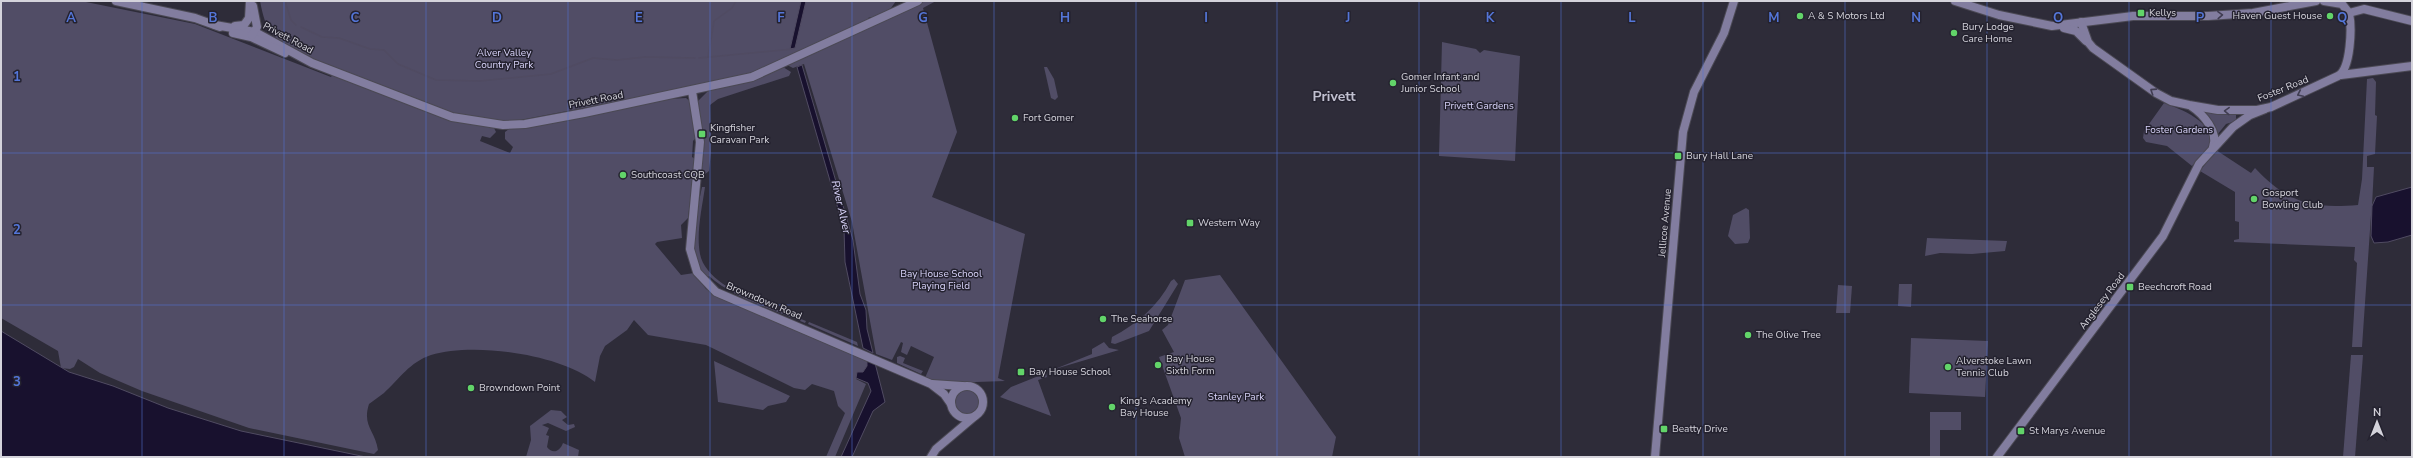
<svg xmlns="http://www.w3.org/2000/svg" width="2413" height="458" viewBox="0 0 2413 458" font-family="'Nunito Sans',sans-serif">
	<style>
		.green { fill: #514d66 }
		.water { fill: #18112e; stroke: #504b62 }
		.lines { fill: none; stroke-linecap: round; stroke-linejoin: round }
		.stream { stroke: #504b62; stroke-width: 1.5 }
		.secondary-casing { stroke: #4b4954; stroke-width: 10 }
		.secondary { stroke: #827d9f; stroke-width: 8 }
		.oneway { stroke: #403d51 }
		.grid { fill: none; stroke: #5476d9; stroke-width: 1; stroke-opacity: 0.55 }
		.poi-dot { fill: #62d469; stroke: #24222f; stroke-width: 1.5 }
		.labels { text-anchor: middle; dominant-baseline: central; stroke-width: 3; stroke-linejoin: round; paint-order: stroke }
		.poi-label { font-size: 10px; fill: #d4d3db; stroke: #24222f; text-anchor: start }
		.street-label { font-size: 10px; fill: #d4d3db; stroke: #24222f }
		.park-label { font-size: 10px; fill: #d9d4fa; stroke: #24222f }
		.water-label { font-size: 11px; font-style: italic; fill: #dad5fb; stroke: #24222f }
		.district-label { font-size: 14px; font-weight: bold; fill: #c1c0d0; stroke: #24222f }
		.grid-label { font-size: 13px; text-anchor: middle; font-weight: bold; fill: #5476d9; stroke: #24222f; stroke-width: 3; stroke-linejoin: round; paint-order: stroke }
	</style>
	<rect width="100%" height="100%" fill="#2e2c39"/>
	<!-- green -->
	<g class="green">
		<path d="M1 1H81L195 24 331 77 333 74 455 120 494 128 496 132 490 138 482 136 480 141 510 153 513 147 505 139V132L509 129 667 99 686 98 692 103 697 136 693 141 692 157 695 159 688 218 681 225 682 238 657 242 655 244 681 275 694 273 706 289 725 300 867 359V366L863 372H859L856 379 866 384 835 457H826L845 413 838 406 834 391 812 384 805 390 794 388 706 345 648 335 634 320 627 330 605 346 600 356 595 382C560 354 474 342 431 355 410 362 399 379 384 393 379 397 374 400 369 404 362 426 375 430 378 450L374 454 249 428 142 391 100 373 78 359 74 367 70 369 61 368 58 351 1 318Z"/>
		<path d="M260 1H896L891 8 873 20 871 17 868 18 870 21 765 69 739 78 510 122 459 116 301 56 300 52C271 38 266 32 260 1Z"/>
		<polygon points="923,1 936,1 923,8 957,132 932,197 1025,234 998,378 1005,381 947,383 925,378 934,357 911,346 907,355 901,352 903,343 901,342 892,360 876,354 852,222 804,64 793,68 787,65 918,5"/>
		<polygon points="1442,42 1476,49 1480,53 1484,50 1520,56 1515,161 1439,156"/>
		<polygon points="783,67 791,72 789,76 718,99 710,105 711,152 709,171 704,175 702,175 702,131 697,102 708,91 741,83"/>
		<polygon points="1044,67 1047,67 1054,79 1058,97 1055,100 1051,98"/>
		<path d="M2373 78 2376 82 2375 115 2377 116 2375 154 2367 156V167H2374L2372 206 2375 200 2384 197 2371 239V215L2362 347H2352L2357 263 2354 260 2355 247 2234 242V240L2239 239V222L2235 221V192L2200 171 2216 150 2251 173 2255 168C2288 203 2311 209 2358 205L2362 179 2367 79Z"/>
		<path d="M2164 103C2182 110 2213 120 2210 146L2192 166 2167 146 2146 142 2143 138 2144 131Z"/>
		<polygon points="2201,111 2236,115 2236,121 2226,124 2217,135 2211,119"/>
		<path d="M702 187H705C702 208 696 233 700 254 707 290 776 308 806 321L805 323C773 309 735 299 709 276L706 280 693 255 694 212 698 206Z"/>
		<polygon points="1746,208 1749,210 1750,238 1748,243 1735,244 1728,236 1733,215"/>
		<polygon points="1927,238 2007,241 2005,251 1972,254 1940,253 1925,256"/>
		<polygon points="1220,275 1336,437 1332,457 1185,457 1179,438 1181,418 1159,357 1174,352 1162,330 1168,325 1185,280"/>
		<path d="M1174 279 1178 284 1149 331 1115 344 1111 343 1112 337C1137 324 1158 306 1171 281Z"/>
		<polygon points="1899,284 1912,284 1911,307 1898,306"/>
		<polygon points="1838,285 1852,286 1850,313 1836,313"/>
		<polygon points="809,322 857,342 858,346 808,324"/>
		<polygon points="1911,338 1988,341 1985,397 1909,393"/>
		<polygon points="1104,342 1109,348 1119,350 1055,369 1092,354 1092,349"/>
		<polygon points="2351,355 2363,355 2355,457 2343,457"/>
		<polygon points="900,356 905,358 903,363 923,371 921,374 897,363 897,357"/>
		<polygon points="714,361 790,396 786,402 768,406 763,410 718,402"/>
		<polygon points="1046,373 1047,377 1038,380 1051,416 1000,397 1011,387"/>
		<circle cx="967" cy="401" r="13"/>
		<path d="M551 410 561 411 567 417 562 420 568 425 574 424 575 427 566 431 548 423 542 425 549 428 546 435 549 436 547 447C553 455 560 451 563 443L579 450 578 457H526L531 440 530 426Z"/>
		<polygon points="1930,412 1961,412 1961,430 1940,430 1940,457 1930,457"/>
	</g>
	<!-- water -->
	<g class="water">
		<polygon points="801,1 806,1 795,48 790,49"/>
		<polygon points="802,65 853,240 860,294 866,310 867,329 873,353 863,348 845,262 844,229 797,67"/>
		<polygon points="2412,187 2412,235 2388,242 2374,243 2371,236 2372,206 2376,197"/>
		<polygon points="1,331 69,372 113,386 168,408 241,431 366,457 1,457"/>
		<polygon points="867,359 875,363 885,402 873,411 852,457 841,457 871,391 868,383 856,378 857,372 863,372 867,366"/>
	</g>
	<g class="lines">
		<!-- stream -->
		<g class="stream">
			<polyline points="285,1 291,20 296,25"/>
			<polyline points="301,27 322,37 339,38 370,49 384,50 398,64 436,80 480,81 551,74 593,58 617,60 645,57 695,58"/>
			<polyline points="708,57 714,21 732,8 736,1"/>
			<polyline points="699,58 793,49"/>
		</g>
		<!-- secondary casing -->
		<g class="secondary-casing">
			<g id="secondary">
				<polyline points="116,1 195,18 220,27"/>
				<polyline points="1955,1 1999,15 2052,26 2133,16 2208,16 2253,13 2316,1"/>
				<polyline points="2349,13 2364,9 2412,21"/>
				<path d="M2081 22 2088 42 2093 48 2156 93 2171 101 2189 105 2218 110H2257L2271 107 2338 76C2351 69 2352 27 2349 13L2342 4 2324 1"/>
				<polyline points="215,25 255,32 312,63 452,117 503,125 525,124 584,113 752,77 918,1"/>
				<polyline points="235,26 244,25 249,18 250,1"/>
				<polyline points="2064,28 2076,31 2086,41"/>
				<polyline points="233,33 251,37 285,53"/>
				<polyline points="252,35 257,27 253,6"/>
				<polyline points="2341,75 2412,66"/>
				<polyline points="692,91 700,142 690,249 697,272 716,292 931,384 944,394 951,404"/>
				<path d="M2191 106C2203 114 2219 132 2213 147"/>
				<polyline points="932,384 962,386"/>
				<circle cx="967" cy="402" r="16"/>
				<polyline points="931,457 936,449 975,416"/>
				<polyline points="1655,457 1683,132 1694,92 1724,33 1734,1"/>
				<polyline points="1997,457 2163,236 2199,164 2233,127 2250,115 2265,109"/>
			</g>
		</g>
		<!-- secondary -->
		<use href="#secondary" class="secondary"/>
	</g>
	<!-- one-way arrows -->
	<defs><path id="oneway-chevron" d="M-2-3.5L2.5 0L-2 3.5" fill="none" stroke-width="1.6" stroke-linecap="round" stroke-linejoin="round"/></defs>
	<g class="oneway">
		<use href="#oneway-chevron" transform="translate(2220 15) rotate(-3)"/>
		<use href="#oneway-chevron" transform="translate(2153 91) rotate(-147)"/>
		<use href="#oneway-chevron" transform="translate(2300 94) rotate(155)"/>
		<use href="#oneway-chevron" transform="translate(2227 111) rotate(-178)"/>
	</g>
	<!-- grid -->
	<path class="grid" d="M142 1V457M284 1V457M426 1V457M568 1V457M710 1V457M852 1V457M994 1V457M1136 1V457M1277 1V457M1419 1V457M1561 1V457M1703 1V457M1845 1V457M1987 1V457M2129 1V457M2271 1V457M1 153H2412M1 305H2412"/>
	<!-- markers -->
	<g class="poi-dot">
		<rect x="2137" y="9" width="8" height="8" rx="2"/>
		<circle cx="1800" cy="16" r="4"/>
		<circle cx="2330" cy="16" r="4"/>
		<circle cx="1954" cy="33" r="4"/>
		<circle cx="1393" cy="83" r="4"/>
		<circle cx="1015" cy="118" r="4"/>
		<rect x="698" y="130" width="8" height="8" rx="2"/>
		<rect x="1674" y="152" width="8" height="8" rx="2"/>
		<circle cx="623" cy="175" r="4"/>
		<circle cx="2254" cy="199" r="4"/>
		<rect x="1186" y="219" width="8" height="8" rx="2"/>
		<rect x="2126" y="283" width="8" height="8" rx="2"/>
		<circle cx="1103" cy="319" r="4"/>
		<circle cx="1748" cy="335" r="4"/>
		<circle cx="1158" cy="365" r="4"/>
		<circle cx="1948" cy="367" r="4"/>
		<rect x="1017" y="368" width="8" height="8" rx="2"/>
		<circle cx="471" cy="388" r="4"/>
		<circle cx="1112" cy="407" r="4"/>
		<rect x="1660" y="425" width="8" height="8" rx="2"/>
		<rect x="2017" y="427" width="8" height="8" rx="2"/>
	</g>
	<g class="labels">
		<!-- poi labels -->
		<g class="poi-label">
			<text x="2149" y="13">Kellys</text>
			<text x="1808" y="16">A &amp; S Motors Ltd</text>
			<text x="2322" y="16" text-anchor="end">Haven Guest House</text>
			<text x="1962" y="27">Bury Lodge<tspan x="1962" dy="12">Care Home</tspan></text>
			<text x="1401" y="77">Gomer Infant and<tspan x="1401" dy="12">Junior School</tspan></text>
			<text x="1023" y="118">Fort Gomer</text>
			<text x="710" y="128">Kingfisher<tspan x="710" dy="12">Caravan Park</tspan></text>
			<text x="1686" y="156">Bury Hall Lane</text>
			<text x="631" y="175">Southcoast CQB</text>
			<text x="2262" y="193">Gosport<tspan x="2262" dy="12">Bowling Club</tspan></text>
			<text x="1198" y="223">Western Way</text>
			<text x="2138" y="287">Beechcroft Road</text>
			<text x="1111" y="319">The Seahorse</text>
			<text x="1756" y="335">The Olive Tree</text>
			<text x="1166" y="359">Bay House<tspan x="1166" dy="12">Sixth Form</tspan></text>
			<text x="1956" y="361">Alverstoke Lawn<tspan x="1956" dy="12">Tennis Club</tspan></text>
			<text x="1029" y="372">Bay House School</text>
			<text x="479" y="388">Browndown Point</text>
			<text x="1120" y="401">King's Academy<tspan x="1120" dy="12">Bay House</tspan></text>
			<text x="1672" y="429">Beatty Drive</text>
			<text x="2029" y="431">St Marys Avenue</text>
		</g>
		<!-- street labels -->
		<g class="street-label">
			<text transform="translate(288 38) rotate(28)">Privett Road</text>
			<text transform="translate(2283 89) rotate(-22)">Foster Road</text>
			<text transform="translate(596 100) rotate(-11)">Privett Road</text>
			<text transform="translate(1665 223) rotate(-85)">Jellicoe Avenue</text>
			<text transform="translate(764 301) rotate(23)">Browndown Road</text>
			<text transform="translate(2102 301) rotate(-53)">Anglesey Road</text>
		</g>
		<!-- park labels -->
		<g class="park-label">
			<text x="504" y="53">Alver Valley<tspan x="504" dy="12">Country Park</tspan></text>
			<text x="1479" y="106">Privett Gardens</text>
			<text x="2179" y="130">Foster Gardens</text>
			<text x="941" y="274">Bay House School<tspan x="941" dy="12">Playing Field</tspan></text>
			<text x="1236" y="397">Stanley Park</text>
		</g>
		<!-- water labels -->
		<g class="water-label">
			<text transform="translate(841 207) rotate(77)">River Alver</text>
		</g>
		<!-- district labels -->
		<g class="district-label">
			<text x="1334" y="96">Privett</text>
		</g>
	</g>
	<g class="grid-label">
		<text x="71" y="22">A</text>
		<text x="213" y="22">B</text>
		<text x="355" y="22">C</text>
		<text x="497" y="22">D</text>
		<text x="639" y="22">E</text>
		<text x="781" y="22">F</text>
		<text x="923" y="22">G</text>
		<text x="1065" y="22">H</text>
		<text x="1206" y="22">I</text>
		<text x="1348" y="22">J</text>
		<text x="1490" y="22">K</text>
		<text x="1632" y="22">L</text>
		<text x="1774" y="22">M</text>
		<text x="1916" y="22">N</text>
		<text x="2058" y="22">O</text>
		<text x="2200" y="22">P</text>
		<text x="2342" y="22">Q</text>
		<text x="17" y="81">1</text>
		<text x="17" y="234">2</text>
		<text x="17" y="386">3</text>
	</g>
	<!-- border -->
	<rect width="2413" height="458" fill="none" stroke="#d4d3db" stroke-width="4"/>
	<!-- north arrow -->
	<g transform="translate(2377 422)" stroke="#24222f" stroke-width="3" paint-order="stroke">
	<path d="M0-3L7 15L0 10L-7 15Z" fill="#d4d3db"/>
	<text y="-6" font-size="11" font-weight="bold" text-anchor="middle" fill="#d4d3db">N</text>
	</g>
</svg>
